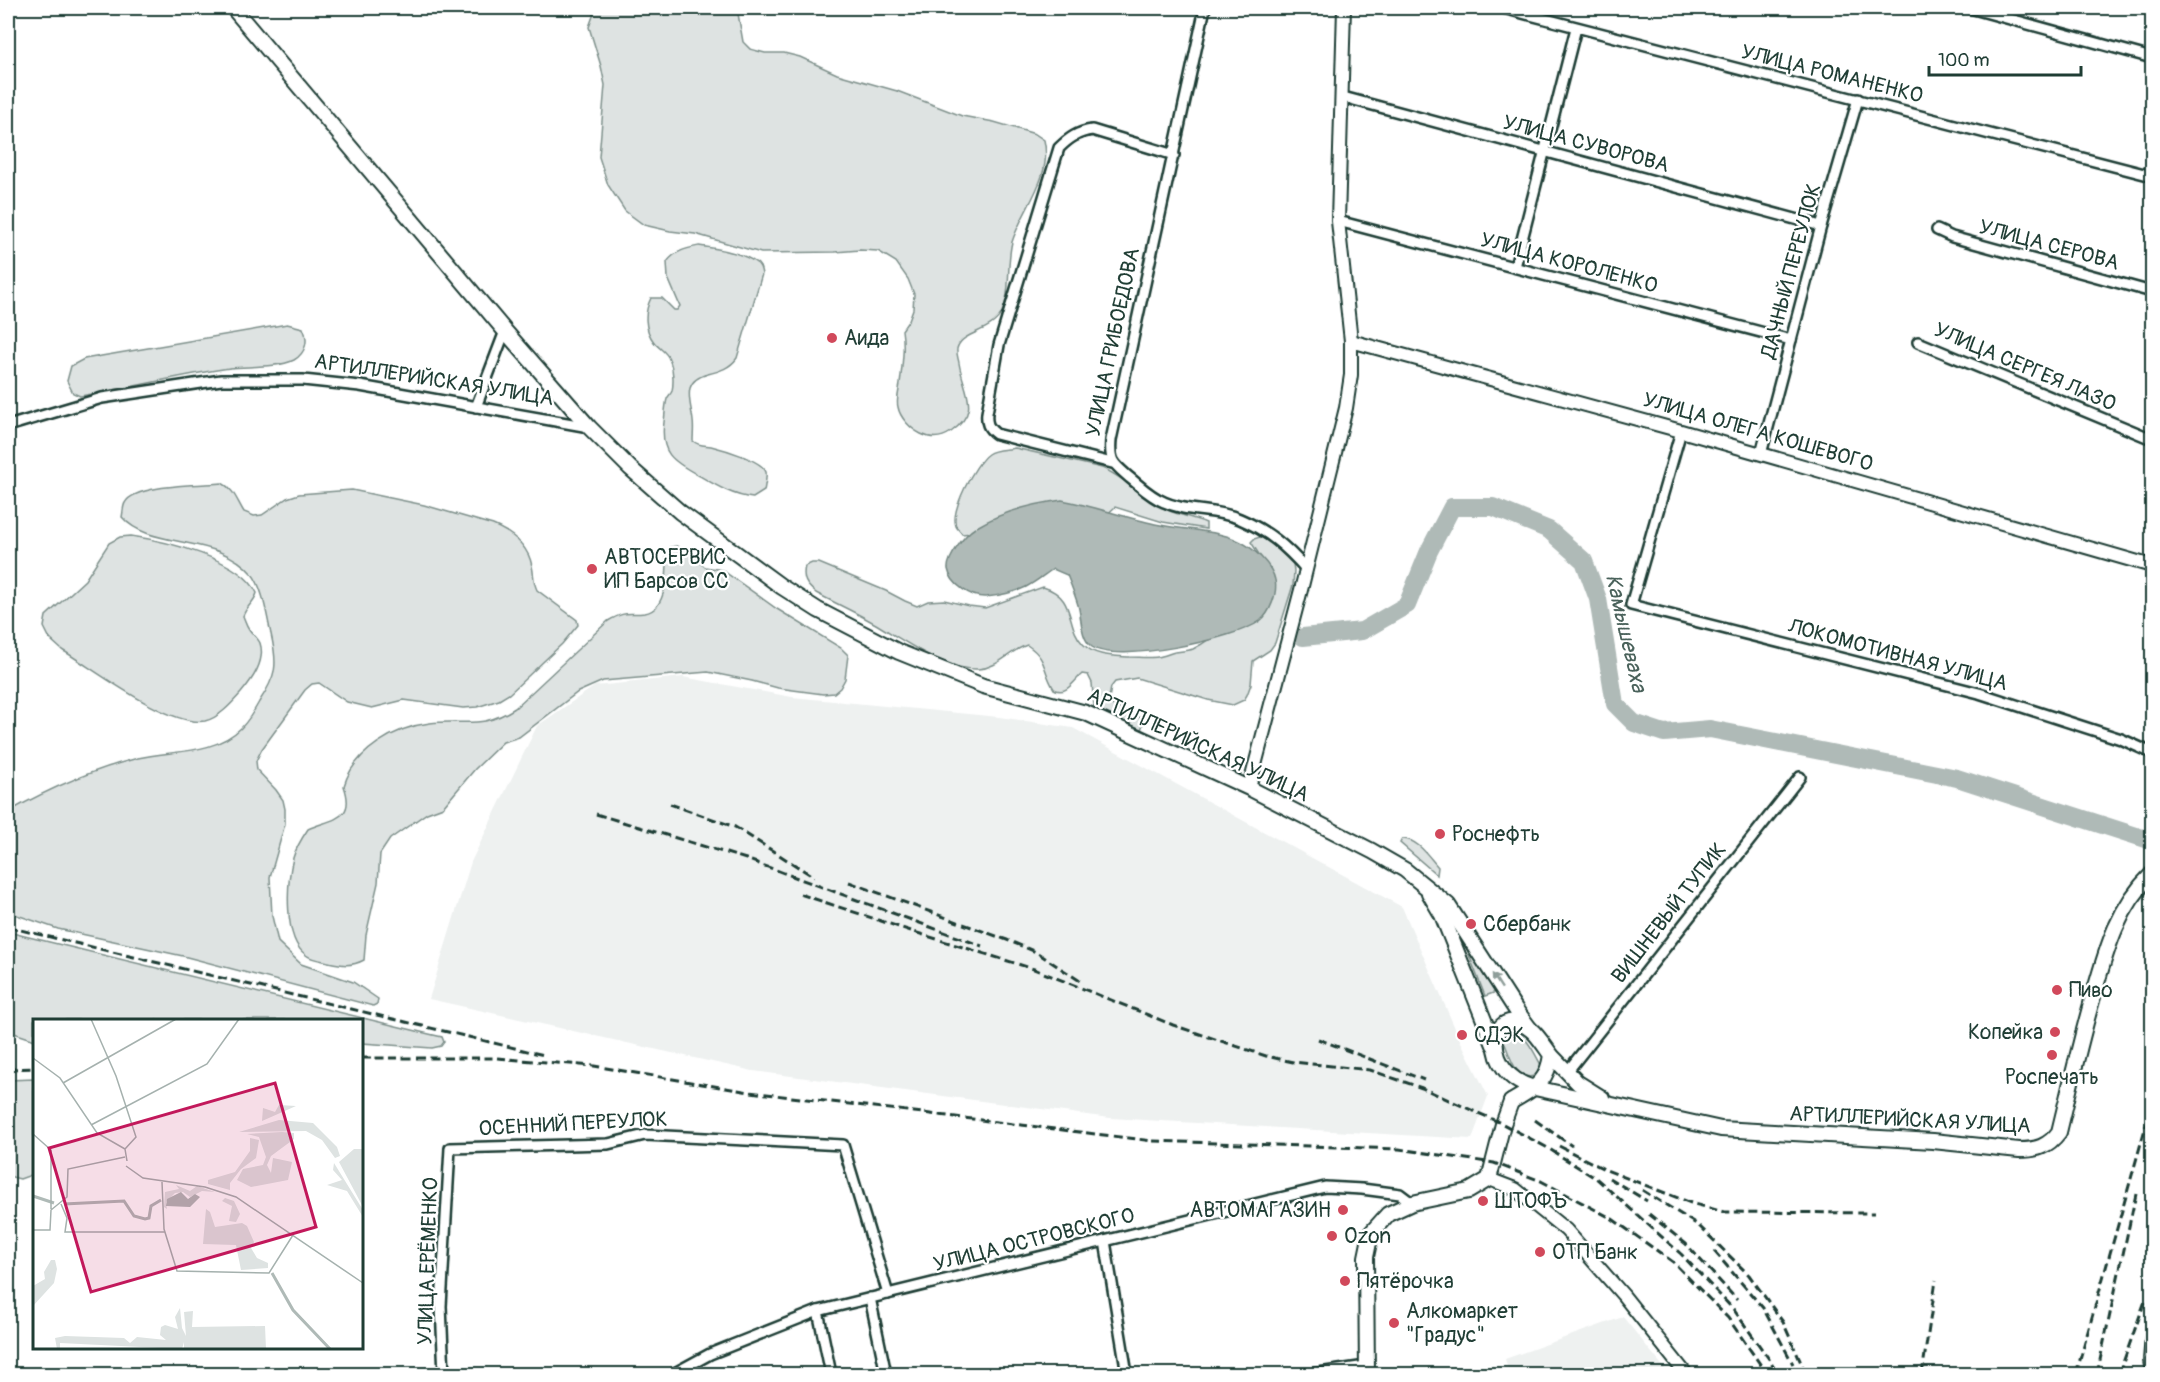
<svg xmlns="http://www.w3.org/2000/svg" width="2160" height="1382" viewBox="0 0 2160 1382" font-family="Pangolin,sans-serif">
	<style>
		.built { fill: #eef1f0 }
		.green { fill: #dee3e2; stroke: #7e908b; stroke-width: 1.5 }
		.water { fill: #afbab7; stroke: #758883; stroke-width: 1.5 }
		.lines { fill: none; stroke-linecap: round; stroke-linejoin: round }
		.river { stroke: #afbab7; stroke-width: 18 }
		.minor-casing { stroke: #1f3d34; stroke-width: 14 }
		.tertiary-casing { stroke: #1f3d34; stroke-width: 16 }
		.secondary-casing { stroke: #1f3d34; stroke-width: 18 }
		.minor { stroke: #fff; stroke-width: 9 }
		.tertiary { stroke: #fff; stroke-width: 12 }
		.secondary { stroke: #fff; stroke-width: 14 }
		.rail { stroke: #1f3d34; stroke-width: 3; stroke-dasharray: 9 4.5; stroke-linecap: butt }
		.oneway { fill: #8f9e9a }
		.poi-dot { fill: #d1495b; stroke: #fff; stroke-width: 2 }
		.labels { text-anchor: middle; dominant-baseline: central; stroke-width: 4.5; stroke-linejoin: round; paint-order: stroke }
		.street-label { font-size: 21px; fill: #1f3d34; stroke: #fff }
		.poi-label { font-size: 21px; fill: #1f3d34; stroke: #fff; text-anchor: start }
		.water-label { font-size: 22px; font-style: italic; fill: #4a625b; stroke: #fff }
		.inset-river { fill: none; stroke: #afbab7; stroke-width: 3 }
		.inset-road { fill: none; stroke: #a5b1ae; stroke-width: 1.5 }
		.view { fill: #c2185b; fill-opacity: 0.15; stroke: #c2185b; stroke-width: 3 }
		.inset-edge { fill: none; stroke: #1f3d34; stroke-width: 3 }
	</style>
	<rect width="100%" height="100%" fill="#fff"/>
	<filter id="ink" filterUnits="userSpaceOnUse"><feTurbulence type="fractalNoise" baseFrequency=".0167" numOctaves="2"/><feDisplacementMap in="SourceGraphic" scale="12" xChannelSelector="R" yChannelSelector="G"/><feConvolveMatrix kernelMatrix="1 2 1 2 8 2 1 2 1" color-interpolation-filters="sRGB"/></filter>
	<g filter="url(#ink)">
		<!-- built -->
		<g class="built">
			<polygon points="683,677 792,697 999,717 1073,728 1402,907 1461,1042 1488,1096 1472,1139 1110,1118 753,1071 429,999 471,862 537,726 595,686"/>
			<polygon points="1623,1317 1669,1374 1509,1374 1505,1359"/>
		</g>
		<!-- green -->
		<g class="green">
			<path d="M596 8H737L743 42 750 49 765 53H784L800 57 837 74 897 91 962 116 994 122 1035 134 1044 140C1053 177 1023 208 1012 242 1006 266 1012 293 1001 314 991 332 964 332 958 346 955 351 958 357 959 363 964 393 982 410 951 432 941 439 931 439 921 434 911 429 900 418 898 407 896 400 899 391 900 384 902 366 905 348 902 330L909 320 913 309 914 294 908 279 896 262 878 251 860 250 835 252 761 253 695 234 670 231 644 225 625 211 608 185 599 157 605 85 601 66 589 27Z"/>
			<path d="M699 246C714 248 742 253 755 262 760 264 761 269 762 274L737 358C730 368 720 371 708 374 680 381 691 402 693 421 694 428 693 434 693 441 699 446 704 445 711 446 723 449 762 460 766 472 767 478 765 485 764 491L753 498C733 496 715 485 698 475 672 461 660 453 664 422 665 415 665 406 667 399 668 396 671 394 672 391 674 382 673 367 669 359 667 352 658 348 654 342 644 329 644 312 651 298H662L674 310H677L680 306 668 278 667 262C675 251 685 249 699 246Z"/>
			<path d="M287 324 303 328C309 340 306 353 294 360 278 368 249 366 230 368 180 375 131 388 80 396L73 393 67 381 71 366 84 359Z"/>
			<path d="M1015 448 1102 468C1124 477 1140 495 1161 507 1175 515 1191 516 1206 523V529L1163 522 1115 507 1101 520 962 534C960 531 957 529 956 526 950 511 975 463 988 454 995 449 1007 450 1015 448Z"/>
			<path d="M222 483C234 489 237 501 244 512L254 516 262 515 287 498 299 494 352 490 424 505 493 525C512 533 528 545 532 566 534 574 533 582 537 590L577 620 578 625 562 644 509 694 499 700 477 707 463 708 404 700 372 708 347 702 319 683 312 684 305 690 262 749 256 761 257 770 276 790 283 800 285 809V824L270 877 272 916 278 942 301 964 353 982 378 999 377 1004 373 1006 183 956 58 929 8 912V812C47 790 94 769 138 758 171 750 214 755 241 728 248 721 254 711 259 702 277 675 278 665 271 634 267 617 263 587 252 574 218 533 150 550 122 517 123 513 123 506 125 503 134 484 202 485 222 483Z"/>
			<path d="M131 536C166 541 241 559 257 593 254 603 247 605 243 616 245 620 246 625 249 629 252 634 258 638 260 643 266 661 252 680 241 693 232 703 219 718 205 721 168 727 94 669 62 650L50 639 44 627 46 616 85 580 109 543 120 537Z"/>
			<path d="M1260 537 1270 542 1293 564 1294 571 1293 585 1275 643 1270 650 1253 661 1251 684 1247 695 1244 700 1233 705 1208 700 1137 678 1115 682 1111 687 1109 699 1112 705 1141 718 1143 724 1141 730 1135 731 1094 707 1092 683 1088 675 1082 674C1074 681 1066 696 1054 689 1042 670 1048 659 1027 645 1009 651 998 668 978 669 945 671 902 639 874 623 855 612 835 603 816 593 806 585 802 579 805 566L812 563H819L886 591 905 601 917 606 928 601 944 600 969 606 985 608 1043 587C1077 597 1065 626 1083 644 1095 657 1114 656 1130 657 1141 657 1152 659 1162 656 1167 655 1170 653 1175 652 1181 651 1188 651 1193 649 1226 633 1247 598 1269 570L1251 542 1254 539Z"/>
			<path d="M676 546 686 550 705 567 722 570 777 609 841 648 848 655 845 679 840 688 834 693 823 694 778 688 752 681 708 672 603 681 578 692 519 737 503 742 475 769 443 807 427 813 390 839 380 854 378 883 366 935 364 960C351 967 342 965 328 962 321 960 312 960 306 955 283 939 287 882 293 858 296 847 302 838 308 829 333 818 356 820 344 786 354 751 395 727 430 723 466 719 481 730 515 708L608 621C627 610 626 615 645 613 667 610 668 570 666 554L671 547Z"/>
			<path d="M1402 839C1417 838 1429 857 1438 867L1437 875 1400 843Z"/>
			<polygon points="8,932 429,1034 442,1037 444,1042 441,1046 432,1048 362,1043 362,1020 34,1020 34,1040 32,1039 8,1031"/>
			<polygon points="1464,942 1466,942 1496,992 1485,996"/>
			<path d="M1509 1029C1525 1032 1534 1052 1541 1065L1537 1075C1515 1084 1510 1055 1503 1039V1035Z"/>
			<polygon points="34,1079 34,1174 20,1179 8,1176 8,1080"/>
		</g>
		<!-- water -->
		<path class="water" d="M1062 500C1093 506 1123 517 1155 524 1182 530 1214 529 1239 541 1254 548 1272 565 1275 580 1278 593 1270 613 1260 621 1236 639 1117 664 1092 647 1080 638 1082 618 1078 605 1075 595 1071 585 1067 575L1053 569C1044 575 1036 582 1026 587 1016 592 998 596 986 597 972 598 951 585 948 569 947 558 965 534 975 528 1001 512 1032 504 1062 500Z"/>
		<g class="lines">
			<!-- river -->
			<polyline class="river" points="1303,637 1362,631 1407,605 1429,551 1452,507 1493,507 1549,530 1584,561 1598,599 1615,704 1634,723 1664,733 1710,729 1957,778 2152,841"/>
			<!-- minor casing -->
			<g class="minor-casing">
				<g id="minor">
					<path d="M1205 8 1111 440C1109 462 1114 464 1130 478 1140 486 1151 497 1164 502 1188 513 1215 508 1240 519 1268 531 1286 546 1306 569"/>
					<polyline points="1503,8 2152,176"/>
					<polyline points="1970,8 2152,58"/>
					<polyline points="1343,97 1821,226"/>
					<polyline points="1338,221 1791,340"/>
					<polyline points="1937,230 1952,237 2152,292"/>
					<polyline points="1515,267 1576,28"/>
					<polyline points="1918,342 2152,439"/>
					<polyline points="476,407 505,331"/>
					<polyline points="8,426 102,398 221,380 303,380 360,386 589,427"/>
					<polyline points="1681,431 1631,605 1979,693 2121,739 2152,753"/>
					<polyline points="1761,454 1821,226 1858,99"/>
					<path d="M1112 463 996 434C988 428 986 423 987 413L999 345 1059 148C1069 138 1078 132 1092 130L1174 155"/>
					<polyline points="1567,1072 1800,777"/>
					<polyline points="1105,1241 1127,1374"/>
					<polyline points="870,1298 886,1374"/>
					<polyline points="818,1311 831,1374"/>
					<polyline points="444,1374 441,1306 450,1148 608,1144 645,1135 843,1145 888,1294"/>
					<polyline points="673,1374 710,1354 818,1311 1325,1187 1362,1189 1400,1194 1412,1203"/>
					<polyline points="1312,1374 1366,1366"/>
				</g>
			</g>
			<!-- tertiary casing -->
			<g class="tertiary-casing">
				<g id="tertiary">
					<polyline points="1351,341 1681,431 2152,566"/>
					<polyline points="1249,788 1302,586 1346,408 1351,375 1351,341 1338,221 1344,8"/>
					<polyline points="1489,1179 1515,1189 1566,1230 1623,1295 1686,1374"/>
					<polyline points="2152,1374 2150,1360 2152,1336"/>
				</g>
			</g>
			<!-- secondary casing -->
			<g class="secondary-casing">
				<g id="secondary">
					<polyline points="233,8 505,331 589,427 630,468 680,512 782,587 818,610 899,652 983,686 1086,713 1249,788 1372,851 1405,870 1448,905 1516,1010 1530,1029"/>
					<polyline points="1429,893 1442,915 1494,1045"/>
					<polyline points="1551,1055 1578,1083 1602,1098"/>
					<path d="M1511 1102C1534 1088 1547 1084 1551 1055 1545 1047 1538 1035 1530 1029 1489 998 1478 1075 1535 1088L1721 1129 1933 1141 2019 1150C2036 1150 2048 1147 2059 1132 2070 1087 2080 1042 2093 997 2106 951 2117 908 2152 874"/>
					<polyline points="1367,1374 1366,1257 1371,1233 1388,1214 1412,1203 1469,1191 1489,1179 1503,1124 1511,1102"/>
				</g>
			</g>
			<!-- minor -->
			<use href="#minor" class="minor"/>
			<!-- tertiary -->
			<use href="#tertiary" class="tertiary"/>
			<!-- secondary -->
			<use href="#secondary" class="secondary"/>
			<!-- rail -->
			<g class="rail">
				<polyline points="670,804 735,827 814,877"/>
				<polyline points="596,814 746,859 982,946"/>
				<polyline points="849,882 1007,940 1036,952 1080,981"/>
				<polyline points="800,894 914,932 1034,969 1173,1025 1266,1056 1293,1062 1370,1070 1422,1088 1503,1124 1546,1147 1597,1179 1681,1254 1734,1310 1769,1359 1777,1374"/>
				<polyline points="8,927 544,1055"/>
				<polyline points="1318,1039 1424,1080"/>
				<polyline points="362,1058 496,1058 594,1066 750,1092 1153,1141 1399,1149 1494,1163 1541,1181 1611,1218 1673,1262 1728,1318 1767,1374"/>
				<polyline points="8,1069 34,1068"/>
				<polyline points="1535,1120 1572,1146"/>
				<polyline points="1559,1146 1606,1170 1691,1203 1724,1212 1875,1213"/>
				<polyline points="1609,1178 1647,1201"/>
				<polyline points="1642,1190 1698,1225 1749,1275 1783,1322 1806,1374"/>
				<polyline points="1649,1214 1686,1244 1737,1300"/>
				<polyline points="1714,1251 1763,1308 1793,1364"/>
				<polyline points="1922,1374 1936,1280"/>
				<polyline points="2076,1374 2152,1104"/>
				<polyline points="2097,1374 2136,1194"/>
				<polyline points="2119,1374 2145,1301"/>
			</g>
		</g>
		<!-- one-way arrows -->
		<defs><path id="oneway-solid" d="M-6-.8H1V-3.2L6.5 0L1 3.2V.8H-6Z" transform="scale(1.5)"/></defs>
		<use class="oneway" href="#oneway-solid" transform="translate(1497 981) rotate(-123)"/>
	</g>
	<!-- markers -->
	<g class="poi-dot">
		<circle cx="832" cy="338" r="6"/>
		<circle cx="592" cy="569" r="6"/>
		<circle cx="1440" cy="834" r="6"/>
		<circle cx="1471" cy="924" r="6"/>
		<circle cx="2057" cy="990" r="6"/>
		<circle cx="2055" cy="1032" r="6"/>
		<circle cx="1462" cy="1035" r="6"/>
		<circle cx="2052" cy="1055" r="6"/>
		<circle cx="1483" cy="1201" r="6"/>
		<circle cx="1343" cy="1210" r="6"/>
		<circle cx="1332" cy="1236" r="6"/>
		<circle cx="1540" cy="1252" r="6"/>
		<circle cx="1345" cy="1281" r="6"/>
		<circle cx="1394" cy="1323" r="6"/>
	</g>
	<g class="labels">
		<!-- street labels -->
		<g class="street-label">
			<text transform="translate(1832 74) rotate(14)">УЛИЦА РОМАНЕНКО</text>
			<text transform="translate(1586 144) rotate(15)">УЛИЦА СУВОРОВА</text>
			<text transform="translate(2049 245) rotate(15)">УЛИЦА СЕРОВА</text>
			<text transform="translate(1569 263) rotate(15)">УЛИЦА КОРОЛЕНКО</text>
			<text transform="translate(1791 271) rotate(-75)">ДАЧНЫЙ ПЕРЕУЛОК</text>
			<text transform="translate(1113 342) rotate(-78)">УЛИЦА ГРИБОЕДОВА</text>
			<text transform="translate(2025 367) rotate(23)">УЛИЦА СЕРГЕЯ ЛАЗО</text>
			<text transform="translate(434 380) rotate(9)">АРТИЛЛЕРИЙСКАЯ УЛИЦА</text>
			<text transform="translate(1758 432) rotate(16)">УЛИЦА ОЛЕГА КОШЕВОГО</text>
			<text transform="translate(1898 655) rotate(15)">ЛОКОМОТИВНАЯ УЛИЦА</text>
			<text transform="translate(1198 745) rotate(25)">АРТИЛЛЕРИЙСКАЯ УЛИЦА</text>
			<text transform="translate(1669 913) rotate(-52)">ВИШНЕВЫЙ ТУПИК</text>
			<text transform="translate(1910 1120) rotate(3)">АРТИЛЛЕРИЙСКАЯ УЛИЦА</text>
			<text transform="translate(573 1124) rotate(-3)">ОСЕННИЙ ПЕРЕУЛОК</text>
			<text transform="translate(1034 1240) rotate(-14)">УЛИЦА ОСТРОВСКОГО</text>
			<text transform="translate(428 1261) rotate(-88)">УЛИЦА ЕРЁМЕНКО</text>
		</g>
		<!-- poi labels -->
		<g class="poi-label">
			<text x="844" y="338">Аида</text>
			<text x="604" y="557">АВТОСЕРВИС<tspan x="604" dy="24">ИП Барсов СС</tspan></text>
			<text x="1452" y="834">Роснефть</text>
			<text x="1483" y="924">Сбербанк</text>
			<text x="2069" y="990">Пиво</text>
			<text x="2043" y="1032" text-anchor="end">Копейка</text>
			<text x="1474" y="1035">СДЭК</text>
			<text x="2052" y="1077" text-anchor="middle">Роспечать</text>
			<text x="1495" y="1201">ШТОФЪ</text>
			<text x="1331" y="1210" text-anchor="end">АВТОМАГАЗИН</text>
			<text x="1344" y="1236">Ozon</text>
			<text x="1552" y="1252">ОТП Банк</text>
			<text x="1357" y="1281">Пятёрочка</text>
			<text x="1406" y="1311">Алкомаркет<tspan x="1406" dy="24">"Градус"</tspan></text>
		</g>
		<!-- water labels -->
		<g class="water-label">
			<text transform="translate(1626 633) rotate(77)">Камышеваха</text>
		</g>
	</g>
	<!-- overview -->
	<g transform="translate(33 1019)">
		<rect width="330" height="330" fill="#fff"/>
		<path d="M246 86 263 87 229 102 230 89 242 93ZM246 101 280 104 304 128 307 137 302 139 289 121 273 112 206 113ZM249 113 261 114V120L238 137 234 146 238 154 240 139 259 143 255 161 218 168 204 161 210 150 230 146 233 138 226 118 214 115ZM217 119 226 121 223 139 208 150 197 164V171L175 165V161L202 153 217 132ZM321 130H330V188L306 143ZM301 144 330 191V198L314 172 294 166 309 161 300 151ZM143 166 157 172 164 167 182 173 169 172 157 178 150 173 142 174 133 183 134 190 131 188 132 173 146 170ZM192 179 201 182 207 195 203 203 196 202 199 187 189 182ZM173 190 177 193 182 208 209 204 214 207 221 223 218 229 224 239 235 244V249L208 251 203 226 170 225ZM18 241H22L24 250 21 264 0 287V267L12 260 11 253ZM147 289 149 309 153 317 151 293 160 292 159 308 232 307 233 330H151V323L149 330 27 324V330H24L22 319 32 317 91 319 97 324 104 318 133 321 127 316 128 308 132 306 145 310 142 298Z" fill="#dee3e2"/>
		<path d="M148 173 155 180 162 175 167 178 157 188 133 187 134 180Z" fill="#afbab7"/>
		<path class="inset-river" d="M0 177 21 184M31 185 91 182 101 197 112 200 116 199 118 187 128 181M239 254 260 291 297 330"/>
		<path class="inset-road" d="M58 0 83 57 103 118 92 130 94 142M0 39 27 59 64 114 92 130M30 64 143 0M58 106 174 45 206 0M0 115 18 131V190M93 147 110 159 172 168 203 178 330 264M129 163 131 210 144 252 236 254 260 216M28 185 34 199 32 213H132M0 211H17L18 191 34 178 35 150 92 138"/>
		<path class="view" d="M242 64 283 208 58 273 16 129Z"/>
		<rect width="330" height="330" class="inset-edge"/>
	</g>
	<!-- margin -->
	<rect width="2160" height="1382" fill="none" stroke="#fff" stroke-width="30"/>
	<rect x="15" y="15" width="2130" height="1352" fill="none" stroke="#1f3d34" stroke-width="2" filter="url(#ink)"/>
	<!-- scale -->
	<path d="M1929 66v9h152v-9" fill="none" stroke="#1f3d34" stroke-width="3"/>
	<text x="1938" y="66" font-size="18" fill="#1f3d34" stroke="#ffffff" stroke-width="4.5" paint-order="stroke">100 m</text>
</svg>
